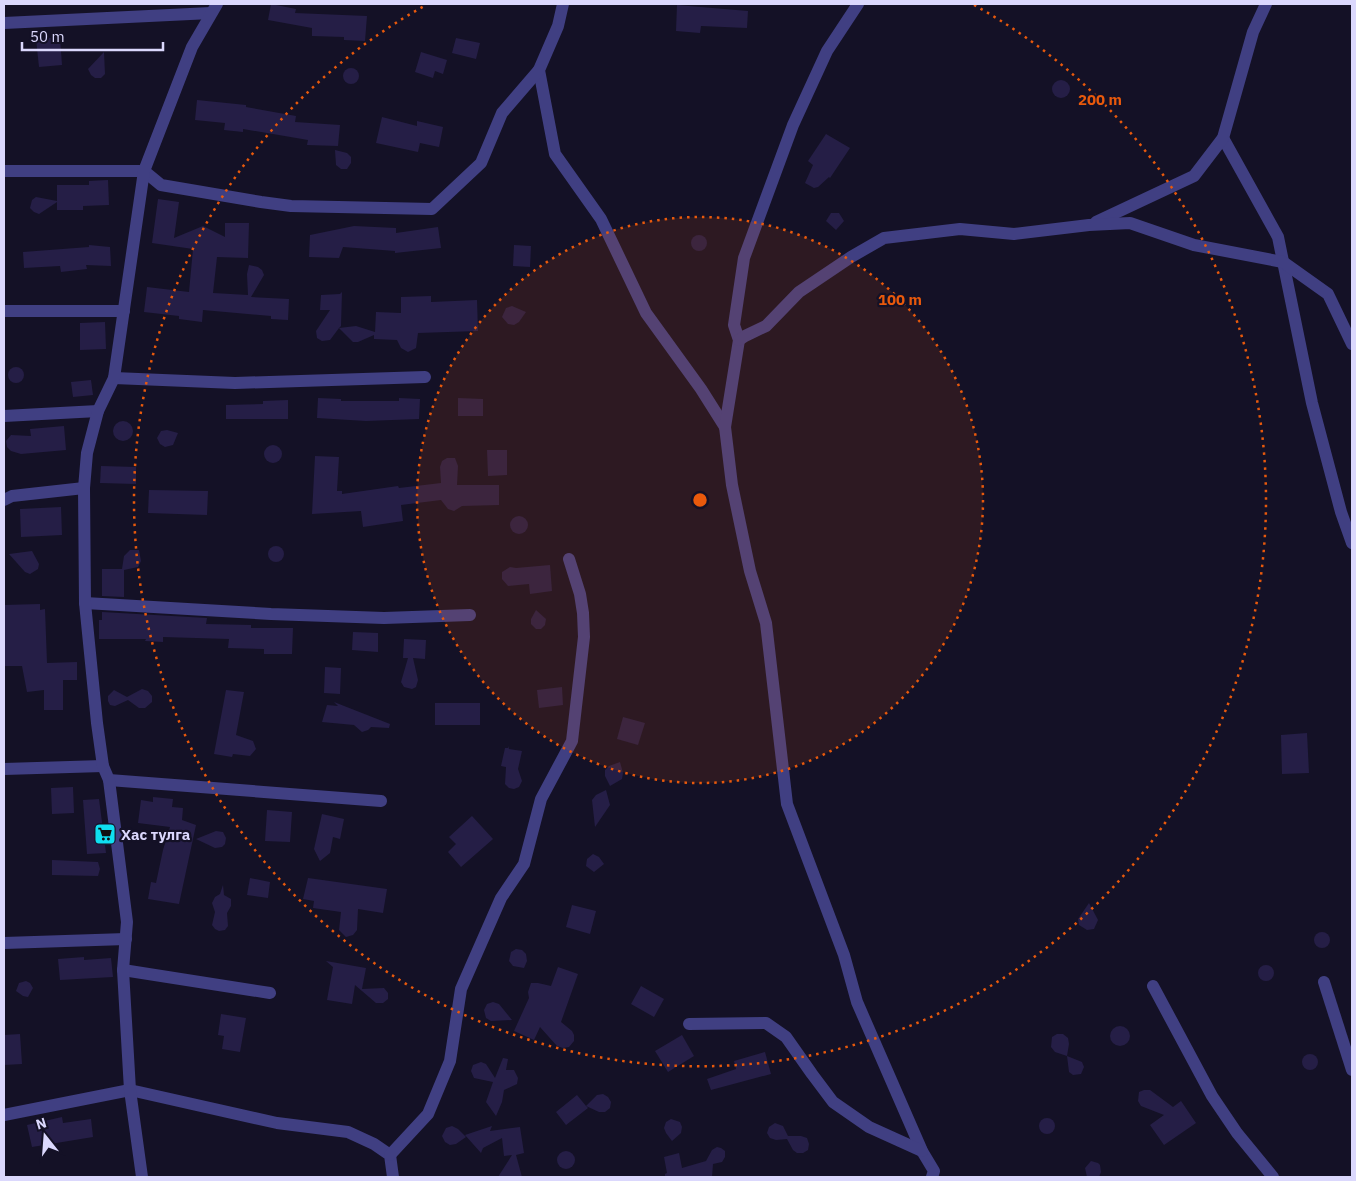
<svg xmlns="http://www.w3.org/2000/svg" width="1356" height="1181" viewBox="0 0 1356 1181" font-family="'IBM Plex Sans',sans-serif">
	<style>
		.building { fill: #251e46 }
		.lines { fill: none; stroke-linecap: round; stroke-linejoin: round }
		.street { stroke: #403f82; stroke-width: 12 }
		.ring { fill: none; stroke: #e8590c; stroke-width: 2.5; stroke-dasharray: 2.5 5 }
		.labels { text-anchor: middle; dominant-baseline: central; stroke-width: 4.5; stroke-linejoin: round; paint-order: stroke }
		.poi-label { font-size: 15px; font-weight: bold; fill: #dbd8fd; stroke: #141126; text-anchor: start }
		.centre { fill: #e8590c; stroke: #141126; stroke-width: 2.5 }
		.ring-label { font-size: 15px; text-anchor: middle; font-weight: bold; fill: #e8590c; stroke: #141126; stroke-width: 4.5; stroke-linejoin: round; paint-order: stroke }
	</style>
	<rect width="100%" height="100%" fill="#141126"/>
	<!-- building -->
	<g class="building">
		<polygon points="271,4 296,9 295,13 367,16 365,41 344,40 344,37 312,36 312,28 268,20"/>
		<polygon points="677,5 748,11 747,28 701,26 700,33 676,31"/>
		<polygon points="60,37 62,65 39,67 36,39"/>
		<polygon points="456,38 480,43 476,59 452,53"/>
		<polygon points="104,52 105,74 101,78 95,78 91,75 88,69"/>
		<polygon points="421,52 447,60 443,74 435,71 433,78 415,72"/>
		<circle cx="351" cy="76" r="8"/>
		<circle cx="1061" cy="89" r="9"/>
		<polygon points="197,100 246,105 246,107 296,116 295,122 340,125 338,146 307,145 308,140 243,129 243,132 224,130 225,123 195,120"/>
		<polygon points="382,117 417,126 417,121 443,127 439,147 420,143 418,152 376,143"/>
		<polygon points="826,134 850,148 830,178 829,177 818,187 814,188 805,183 813,165 808,161"/>
		<polygon points="335,150 347,153 351,157 351,163 347,169 341,169 336,165"/>
		<polygon points="108,180 109,205 83,206 83,210 57,210 57,202 39,214 34,212 30,208 32,200 36,197 57,201 57,185 89,185 89,181"/>
		<polygon points="158,199 179,202 174,238 203,226 225,237 225,223 249,223 248,258 217,257 213,293 248,295 247,274 249,265 258,267 262,270 264,275 251,297 289,299 288,320 271,319 271,316 203,310 202,322 179,319 179,316 144,312 147,287 189,292 193,249 152,243"/>
		<polygon points="831,213 839,213 844,221 836,230 826,221"/>
		<polygon points="354,226 396,228 396,233 438,227 441,248 395,253 395,251 343,247 339,258 309,257 310,235"/>
		<circle cx="699" cy="243" r="8"/>
		<polygon points="89,245 110,247 111,266 86,265 87,269 61,272 60,266 24,268 23,252 89,247"/>
		<polygon points="514,245 531,246 530,267 513,266"/>
		<polygon points="342,292 341,326 339,328 356,326 375,332 376,312 401,313 401,297 431,296 431,302 477,300 478,331 418,333 416,348 408,352 401,348 397,340 374,339 374,335 358,342 353,342 339,328 330,340 322,341 317,338 316,331 330,310 320,310 321,295 340,294"/>
		<polygon points="512,306 526,312 519,322 514,325 508,324 502,317 506,308"/>
		<polygon points="105,322 106,349 80,350 80,323"/>
		<circle cx="16" cy="375" r="8"/>
		<polygon points="91,380 93,395 73,397 71,382"/>
		<polygon points="318,398 341,399 341,401 399,401 399,398 420,399 419,419 366,421 317,418"/>
		<polygon points="458,398 483,399 483,416 458,416"/>
		<polygon points="288,400 288,419 226,419 226,405 263,404 263,401"/>
		<circle cx="123" cy="431" r="10"/>
		<polygon points="64,426 66,450 21,454 11,451 7,447 6,441 11,435 31,436 30,429"/>
		<polygon points="167,430 178,433 173,445 165,447 160,444 157,438 161,431"/>
		<circle cx="273" cy="454" r="9"/>
		<polygon points="487,450 507,450 507,475 488,476"/>
		<polygon points="315,456 339,457 337,491 342,491 342,494 398,486 399,488 441,483 440,467 442,461 447,458 455,458 458,466 457,485 499,485 499,505 462,506 454,511 448,509 441,500 401,505 403,521 363,527 361,511 312,514"/>
		<polygon points="101,466 136,467 136,484 100,483"/>
		<polygon points="149,490 208,491 207,515 148,513"/>
		<polygon points="61,507 62,535 21,537 20,509"/>
		<circle cx="519" cy="525" r="9"/>
		<circle cx="276" cy="554" r="8"/>
		<polygon points="130,550 139,550 141,561 138,567 124,570 124,597 102,596 102,569 122,569 124,556"/>
		<polygon points="32,551 39,564 38,569 30,574 25,572 9,554"/>
		<polygon points="550,565 552,591 530,594 529,584 508,586 502,579 502,572 510,567 516,568"/>
		<polygon points="40,604 40,610 45,609 47,663 77,662 77,680 63,680 63,710 44,710 44,690 27,692 22,666 4,666 4,605"/>
		<polygon points="536,610 546,619 545,625 541,629 536,629 531,624 531,619"/>
		<polygon points="102,612 207,618 206,624 251,625 251,628 293,628 292,654 264,654 264,649 228,648 229,639 163,637 163,642 145,641 146,639 99,639 99,620 102,620"/>
		<polygon points="353,632 378,633 378,652 352,650"/>
		<polygon points="404,639 426,640 425,659 413,658 418,680 416,687 412,689 404,687 401,682 408,658 403,658"/>
		<polygon points="325,667 341,668 340,694 324,693"/>
		<polygon points="562,687 563,705 539,708 537,690"/>
		<polygon points="142,689 148,691 152,696 152,702 145,708 139,708 128,700 115,706 110,705 108,701 108,696 114,690 127,697"/>
		<polygon points="226,690 244,692 236,735 253,741 256,749 250,756 233,754 232,757 214,754"/>
		<polygon points="334,702 390,724 389,728 371,727 368,730 362,732 354,725 322,722 327,705 338,706"/>
		<rect x="435" y="703" width="45" height="22"/>
		<polygon points="623,717 645,723 638,745 617,739"/>
		<polygon points="1307,733 1309,773 1282,774 1281,735"/>
		<polygon points="508,746 509,749 522,751 518,769 522,781 519,787 514,789 509,788 505,784 506,767 501,766 505,748 508,748"/>
		<polygon points="620,762 623,773 622,779 610,786 605,776 605,770 609,766"/>
		<polygon points="73,787 74,813 52,814 51,788"/>
		<polygon points="606,790 610,805 595,827 592,800 596,795"/>
		<polygon points="153,797 173,799 172,807 183,808 182,820 196,825 179,904 148,899 151,882 156,883 163,850 170,827 138,823 141,800 153,802"/>
		<polygon points="99,799 106,853 87,854 83,800"/>
		<polygon points="267,810 292,812 290,842 265,841"/>
		<polygon points="322,814 344,819 340,839 333,837 330,853 320,861 314,849"/>
		<polygon points="472,816 493,839 461,867 448,852 456,844 449,837"/>
		<polygon points="216,831 223,832 226,838 225,844 222,847 215,848 196,839"/>
		<polygon points="593,854 599,857 604,864 594,872 586,866 587,859"/>
		<polygon points="52,860 98,862 100,869 98,876 52,875"/>
		<polygon points="250,878 270,882 268,898 247,895"/>
		<polygon points="308,878 387,889 383,913 358,909 357,930 353,935 346,937 339,930 341,912 313,908 314,901 303,899"/>
		<polygon points="223,885 224,895 231,899 231,906 227,913 228,926 225,930 219,931 215,929 212,925 215,912 212,903 215,897 220,894"/>
		<polygon points="1089,903 1098,920 1094,929 1087,930 1079,925 1078,919"/>
		<polygon points="572,905 596,911 590,934 566,927"/>
		<circle cx="1322" cy="940" r="8"/>
		<polygon points="516,949 522,950 526,954 527,961 524,968 513,966 509,961 511,952"/>
		<polygon points="84,957 84,960 111,958 113,977 60,980 58,959"/>
		<polygon points="326,961 366,968 362,989 384,988 388,993 388,999 383,1003 376,1003 355,985 352,1004 327,1000 333,967"/>
		<circle cx="1266" cy="973" r="8"/>
		<polygon points="558,967 578,974 561,1022 572,1031 574,1035 574,1041 569,1047 563,1048 557,1046 540,1027 534,1040 514,1031 529,998 528,992 531,983 538,983 551,986"/>
		<polygon points="26,981 30,983 33,988 28,997 23,996 16,991 19,983"/>
		<polygon points="641,986 664,999 654,1017 631,1004"/>
		<polygon points="493,1002 499,1004 512,1020 491,1021 486,1018 484,1010 487,1004"/>
		<polygon points="221,1014 246,1018 240,1052 222,1049 224,1036 218,1035"/>
		<circle cx="1120" cy="1036" r="10"/>
		<polygon points="20,1034 22,1064 4,1065 4,1035"/>
		<polygon points="1057,1034 1063,1034 1068,1038 1069,1044 1067,1056 1055,1052 1051,1047 1052,1037"/>
		<polygon points="682,1035 694,1056 668,1072 655,1051"/>
		<polygon points="765,1052 771,1074 711,1090 707,1079 736,1069 734,1061"/>
		<circle cx="1310" cy="1062" r="8"/>
		<polygon points="1067,1056 1082,1062 1084,1067 1081,1074 1073,1075 1069,1072"/>
		<polygon points="503,1058 508,1059 506,1070 514,1070 518,1078 517,1084 504,1090 502,1102 496,1116 486,1102 493,1082 474,1078 471,1071 473,1065 481,1062 486,1064 495,1078"/>
		<polygon points="1144,1090 1150,1090 1173,1107 1181,1101 1196,1123 1164,1145 1150,1125 1164,1115 1141,1106 1138,1101 1139,1092"/>
		<polygon points="603,1094 608,1097 611,1102 610,1108 605,1112 599,1112 586,1106 588,1108 566,1125 556,1112 577,1095 586,1106 597,1095"/>
		<polygon points="62,1117 63,1123 91,1119 93,1137 32,1147 27,1125"/>
		<circle cx="1047" cy="1126" r="8"/>
		<polygon points="671,1119 680,1122 682,1127 681,1133 672,1141 666,1133 664,1128 666,1122"/>
		<polygon points="775,1123 783,1126 788,1136 801,1136 807,1138 809,1144 808,1150 803,1153 797,1153 793,1150 787,1139 776,1140 770,1138 767,1133 769,1127"/>
		<polygon points="452,1126 458,1129 466,1137 456,1144 450,1145 445,1142 442,1136 446,1128"/>
		<polygon points="492,1126 490,1131 520,1127 524,1153 516,1155 522,1177 498,1177 512,1155 504,1156 502,1138 483,1148 481,1153 465,1135"/>
		<polygon points="717,1147 721,1148 725,1151 725,1157 722,1162 713,1164 712,1177 665,1177 665,1174 667,1173 664,1157 679,1153 682,1168 706,1161 712,1150"/>
		<circle cx="566" cy="1160" r="9"/>
		<polygon points="1091,1161 1098,1163 1100,1165 1101,1172 1099,1177 1087,1177 1085,1168"/>
	</g>
	<g class="lines">
		<!-- street -->
		<g class="street">
			<polyline points="563,4 558,26 539,70 555,154 601,219 646,313 701,389 725,427"/>
			<polyline points="858,4 827,51 793,125 744,258 734,325 739,340 725,427 732,485 750,571 766,623 787,804 844,955 857,1002 922,1151 934,1171 932,1177"/>
			<polyline points="4,23 211,13"/>
			<polyline points="1223,138 1278,237 1312,403 1341,512 1352,543"/>
			<polyline points="4,171 144,171 161,185 261,202 291,206 432,209 481,163 502,113 539,70"/>
			<polyline points="1096,222 1194,176 1223,138 1253,32 1266,4"/>
			<polyline points="4,311 124,311"/>
			<polyline points="739,340 745,336 766,326 799,292 851,257 884,238 960,229 1014,234 1089,225 1130,223 1194,245 1283,262 1328,294 1352,344"/>
			<polyline points="114,378 235,383 425,377"/>
			<polyline points="4,416 98,411"/>
			<polyline points="4,500 12,496 84,488"/>
			<polyline points="85,603 271,614 384,618 470,615"/>
			<polyline points="4,769 103,766"/>
			<polyline points="109,780 381,801"/>
			<polyline points="4,943 126,939"/>
			<polyline points="123,970 270,993"/>
			<polyline points="1324,982 1352,1070"/>
			<polyline points="1153,986 1212,1096 1237,1133 1273,1177"/>
			<polyline points="689,1024 766,1023 786,1037 812,1074 833,1102 869,1127 922,1151"/>
			<polyline points="4,1115 130,1090 277,1123 348,1132 374,1144 390,1155 393,1177"/>
			<polyline points="390,1155 428,1114 450,1061 461,989 501,898 524,864 541,799 572,741 584,637 583,613 580,594 569,559"/>
			<polyline points="142,1177 130,1090 123,970 127,922 109,780 103,766 97,723 85,603 84,488 87,453 98,411 114,378 144,171 192,47 217,4"/>
		</g>
	</g>
	<!-- distance rings -->
	<circle cx="700" cy="500" r="283" fill="#e8590c" fill-opacity=".12"/>
	<g class="ring">
		<circle cx="700" cy="500" r="283"/>
		<path d="M974 5A566 566 0 1 1 426 5"/>
	</g>
	<!-- icons -->
	<defs>
		<g id="supermarket-square" transform="scale(1.125)"><rect x="-9" y="-9" width="18" height="18" rx="4" fill="#0fdff1" stroke="#141126"/><path d="M-6-5.5h2.5l.6 2H6L4.5 2H-2.5L-4.4-4H-6ZM-1.5 3.2a1.3 1.3 0 1 0 .1 0ZM3 3.2a1.3 1.3 0 1 0 .1 0Z" fill="#111"/></g>
	</defs>
	<g fill-rule="evenodd">
		<use href="#supermarket-square" x="105" y="834"/>
	</g>
	<g class="labels">
		<!-- poi labels -->
		<g class="poi-label">
			<text x="121" y="834">Хас тулга</text>
		</g>
	</g>
	<circle cx="700" cy="500" r="8" class="centre"/>
	<g class="ring-label">
		<text x="1100" y="105">200 m</text>
		<text x="900" y="305">100 m</text>
	</g>
	<!-- border -->
	<rect width="1356" height="1181" fill="none" stroke="#dbd8fd" stroke-width="10"/>
	<!-- north arrow -->
	<g transform="translate(45 1136) rotate(343)" stroke="#141126" stroke-width="4" paint-order="stroke">
	<path d="M0-4L9 19L0 12L-9 19Z" fill="#dbd8fd"/>
	<text y="-8" font-size="14" font-weight="bold" text-anchor="middle" fill="#dbd8fd">N</text>
	</g>
	<!-- scale -->
	<path d="M22 42v8h141v-8" fill="none" stroke="#dbd8fd" stroke-width="2.5"/>
	<text x="30" y="42" font-size="15" fill="#dbd8fd" stroke="#141126" stroke-width="4" paint-order="stroke">50 m</text>
</svg>
